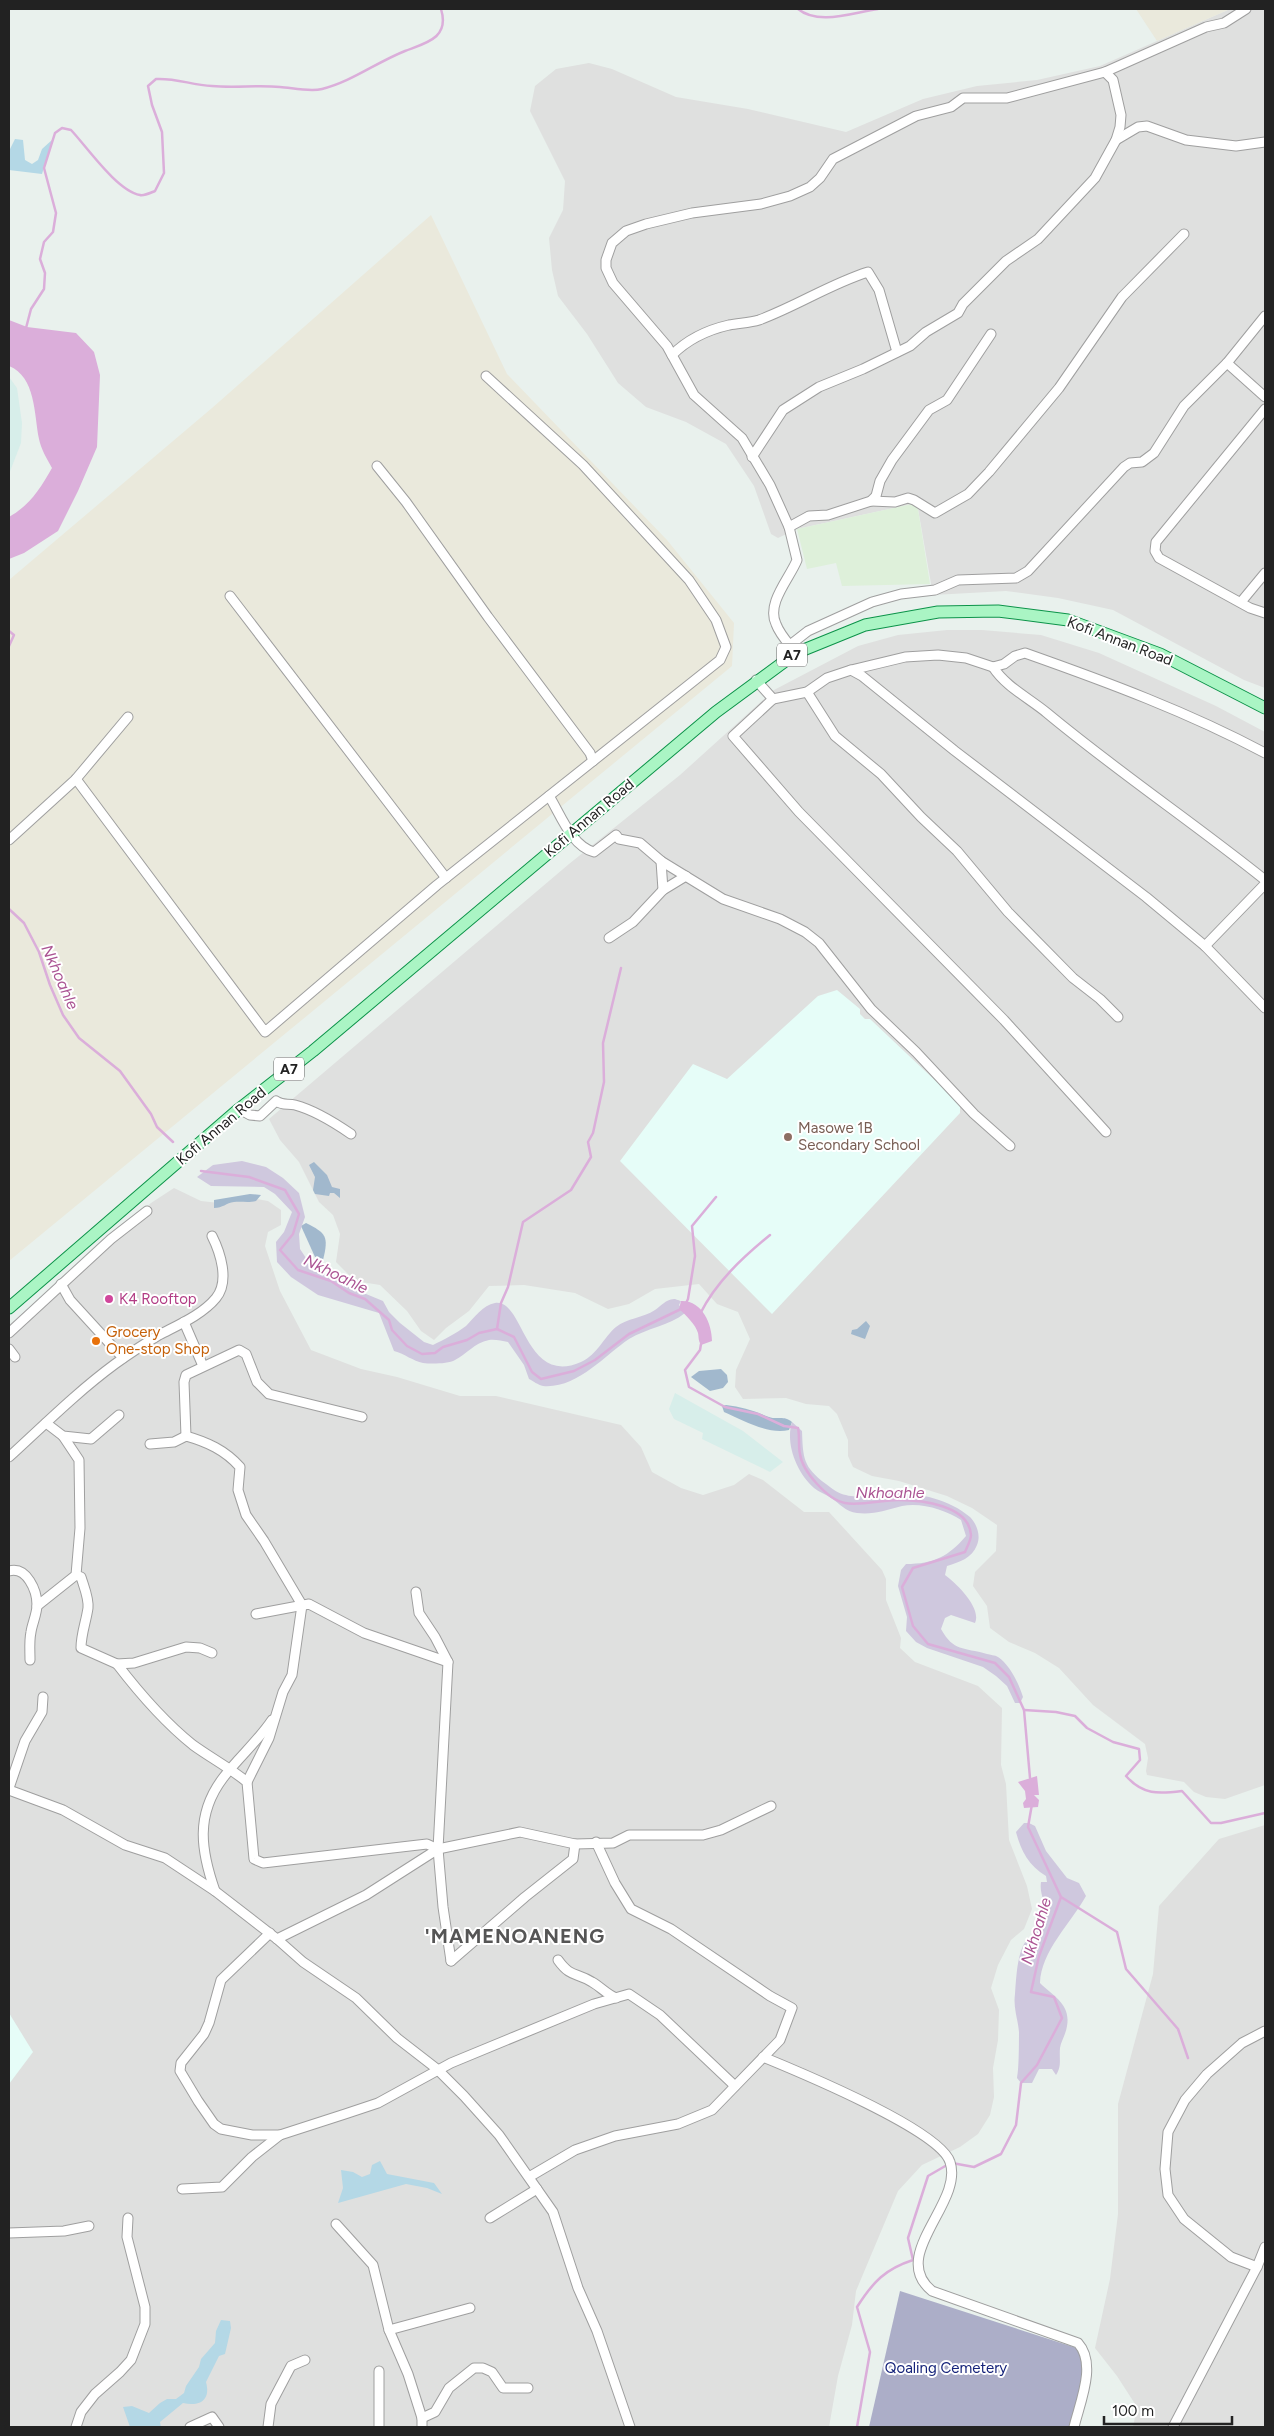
<svg xmlns="http://www.w3.org/2000/svg" width="1274" height="2436" viewBox="0 0 1274 2436" font-family="Figtree,sans-serif">
	<style>
		.residential { fill: #dfe0df }
		.commercial { fill: #def0da }
		.industrial { fill: #eae9dc }
		.education { fill: #e6fdf8 }
		.farmland { fill: #d7eeea }
		.grass { fill: #b4d8e6 }
		.forest { fill: #a1b8cd }
		.wetland { fill: #cfc8de }
		.cemetery { fill: #acaec8 }
		.water { fill: #dbaeda }
		.lines { fill: none; stroke-linecap: round; stroke-linejoin: round }
		.stream { stroke: #dbaeda; stroke-width: 2.5 }
		.minor-casing { stroke: #9f9f9f; stroke-width: 11 }
		.major-casing { stroke: #0c9349; stroke-width: 13 }
		.minor { stroke: #fff; stroke-width: 9 }
		.major { stroke: #aaf5c4; stroke-width: 11 }
		.education-dot { fill: #8d6e63; stroke: #fff; stroke-width: 2 }
		.hotel-dot { fill: #d1479c; stroke: #fff; stroke-width: 2 }
		.food-dot { fill: #e8710a; stroke: #fff; stroke-width: 2 }
		.labels { text-anchor: middle; dominant-baseline: central; stroke-width: 4; stroke-linejoin: round; paint-order: stroke }
		.shield { fill: #fff; stroke: #646464; stroke-width: 1 }
		.shield-label { font-size: 14px; font-weight: bold; fill: #222 }
		.street-label { font-size: 15px; fill: #222; stroke: #fff }
		.education-label { font-size: 15px; fill: #785e54; stroke: #fff; text-anchor: start }
		.hotel-label { font-size: 15px; fill: #b23c85; stroke: #fff; text-anchor: start }
		.food-label { font-size: 15px; fill: #c56008; stroke: #fff; text-anchor: start }
		.park-label { font-size: 15px; fill: #15237a; stroke: #fff }
		.water-label { font-size: 16px; font-style: italic; fill: #ab5493; stroke: #fff }
		.district-label { font-size: 20px; font-weight: bold; letter-spacing: 1px; fill: #555; stroke: #fff }
	</style>
	<rect width="100%" height="100%" fill="#e9f1ed"/>
	<!-- residential -->
	<g class="residential">
		<polygon points="1230,9 1265,9 1265,688 1244,680 1113,610 1058,598 1006,591 933,595 917,503 797,529 778,538 771,534 754,486 726,444 686,422 646,407 618,383 587,334 558,296 552,270 549,238 563,210 565,181 530,111 535,86 556,69 589,63 612,69 676,97 748,109 846,132 923,99 977,86 1037,80 1100,66"/>
		<polygon points="947,630 982,630 1041,635 1099,653 1216,706 1265,732 1265,1785 1225,1799 1206,1797 1194,1792 1184,1782 1147,1775 1146,1771 1148,1758 1145,1744 1093,1705 1059,1668 1035,1653 1009,1642 990,1628 987,1606 973,1586 975,1572 996,1551 997,1525 972,1508 947,1496 899,1481 872,1476 853,1467 848,1456 848,1440 837,1414 829,1406 806,1404 786,1398 743,1399 735,1387 736,1370 750,1339 738,1312 717,1304 699,1284 655,1289 629,1304 608,1309 575,1293 524,1285 489,1286 469,1311 446,1328 434,1340 421,1331 407,1311 380,1285 355,1281 336,1262 340,1234 333,1215 319,1202 299,1162 280,1140 269,1119 569,864 680,775 774,690 858,646 898,635"/>
		<polygon points="174,1188 201,1201 219,1203 251,1198 268,1201 281,1210 281,1225 268,1232 265,1246 280,1291 311,1350 361,1369 397,1377 460,1396 496,1396 621,1425 641,1447 652,1472 681,1488 703,1495 734,1485 749,1474 763,1480 804,1512 829,1512 882,1570 886,1579 886,1600 901,1638 900,1648 915,1662 978,1686 1002,1708 1001,1765 1006,1784 1009,1840 1027,1886 1032,1909 1024,1929 1011,1940 998,1965 991,1988 999,2010 998,2040 993,2068 994,2097 990,2115 978,2134 960,2147 922,2165 898,2191 856,2291 852,2325 838,2376 829,2427 9,2427 9,1325 151,1203"/>
		<polygon points="1265,1825 1265,2427 1133,2427 1137,2407 1117,2376 1095,2348 1110,2279 1118,2214 1118,2104 1153,1974 1159,1906 1219,1839"/>
	</g>
	<!-- commercial -->
	<polygon class="commercial" points="917,503 930,584 842,586 836,563 807,569 797,529"/>
	<!-- industrial -->
	<g class="industrial">
		<polygon points="1136,9 1230,9 1157,41"/>
		<polygon points="431,215 507,374 667,540 734,623 732,666 9,1261 9,580 212,408"/>
	</g>
	<!-- education -->
	<g class="education">
		<polygon points="837,990 860,1009 860,1014 865,1019 870,1019 960,1104 960,1113 772,1314 620,1161 693,1064 727,1079 818,996"/>
		<polygon points="9,2013 33,2052 9,2084"/>
	</g>
	<!-- farmland -->
	<g class="farmland">
		<polygon points="9,377 17,388 22,423 21,443 9,474"/>
		<polygon points="675,1393 743,1431 783,1462 770,1472 702,1439 703,1433 674,1419 669,1409"/>
	</g>
	<!-- grass -->
	<g class="grass">
		<polygon points="15,139 23,140 25,160 32,164 38,160 42,149 52,140 42,174 9,170 9,151"/>
		<polygon points="380,2161 387,2174 434,2183 442,2194 427,2188 406,2184 338,2203 343,2188 341,2170 353,2172 362,2177 370,2174 372,2165"/>
		<path d="M221 2320 230 2321 231 2328 225 2354 219 2356 206 2382C211 2400 200 2407 183 2403L160 2422 161 2427H130L123 2407 132 2406 149 2413 160 2403 167 2399H176L184 2393 186 2386 199 2367 201 2359 215 2343 216 2331Z"/>
	</g>
	<!-- forest -->
	<g class="forest">
		<polygon points="314,1162 327,1175 332,1187 340,1189 340,1198 334,1193 330,1193 329,1196 315,1194 313,1190 315,1177 309,1165"/>
		<path d="M250 1194 261 1195 256 1201C248 1203 241 1201 234 1202 226 1203 223 1208 214 1208V1200Z"/>
		<path d="M306 1223C326 1233 329 1236 323 1260L320 1261 315 1257 301 1226Z"/>
		<polygon points="866,1321 870,1326 865,1339 851,1334 852,1330 857,1329"/>
		<polygon points="721,1369 727,1375 728,1382 723,1388 710,1391 691,1377 699,1371"/>
		<path d="M726 1405C742 1407 755 1411 769 1417 777 1420 784 1415 792 1422L789 1430C768 1435 743 1420 724 1412L722 1406Z"/>
	</g>
	<!-- wetland -->
	<g class="wetland">
		<path d="M242 1161 266 1167 283 1178 299 1193 305 1217 299 1234 300 1249 308 1261 323 1273 339 1278 349 1287 383 1301 389 1312 400 1323 424 1342 433 1345C443 1340 457 1333 466 1326 474 1318 483 1305 495 1303 524 1298 524 1387 581 1362 598 1354 603 1338 616 1327 627 1318 643 1318 655 1310 661 1306 665 1300 674 1299 676 1299 680 1301 681 1301L679 1305 685 1313C669 1326 647 1328 629 1339 605 1355 577 1389 543 1386 538 1385 533 1381 529 1379L524 1365 508 1342C502 1341 495 1339 489 1340 474 1343 467 1354 455 1360 448 1364 431 1364 423 1363 413 1361 405 1354 394 1351L379 1313 318 1295 291 1277 277 1262 276 1242 284 1232 292 1212 275 1194 264 1187 211 1186 197 1177 213 1165Z"/>
		<path d="M792 1422 802 1431C803 1458 803 1467 826 1484 831 1488 839 1494 846 1495 859 1499 874 1493 887 1493 916 1492 948 1498 970 1517 977 1524 981 1536 977 1545 972 1558 960 1562 947 1566L945 1575C956 1583 982 1608 975 1623L951 1615 945 1618 941 1629C954 1652 963 1647 987 1654 990 1655 995 1655 998 1657 1010 1665 1019 1684 1023 1697L1020 1703H1015L1007 1686 996 1676 983 1667 927 1648 916 1642 906 1631 907 1617 898 1586 901 1570 906 1564C934 1564 949 1556 966 1536L961 1520C946 1510 921 1502 902 1506 887 1510 873 1515 857 1513 846 1512 839 1503 831 1498 825 1494 819 1492 814 1488 797 1473 785 1444 792 1422Z"/>
		<path d="M1024 1823H1029L1035 1826 1046 1851 1067 1878 1079 1883 1086 1896C1071 1923 1041 1951 1040 1983 1053 1996 1071 2004 1067 2026 1066 2034 1061 2041 1060 2048 1059 2059 1062 2066 1056 2075L1052 2069H1039L1032 2083H1021L1017 2078C1019 2069 1019 2042 1019 2032 1018 2020 1013 2007 1015 1994 1016 1979 1017 1959 1023 1946 1029 1934 1044 1930 1045 1916 1047 1903 1039 1895 1041 1882H1047L1046 1876C1029 1866 1021 1851 1016 1832Z"/>
	</g>
	<!-- cemetery -->
	<polygon class="cemetery" points="900,2291 1086,2351 1088,2369 1074,2427 869,2427"/>
	<!-- water -->
	<g class="water">
		<path d="M9 320 27 327 76 333 94 352 100 375 97 447 78 491 58 531 24 553 9 559V517C30 505 40 489 52 468 47 459 41 449 39 439 34 414 36 377 9 366Z"/>
		<path d="M681 1301C702 1300 712 1324 712 1341L701 1345C698 1340 699 1338 698 1333 696 1325 685 1314 679 1309Z"/>
		<polygon points="1037,1776 1039,1795 1034,1795 1039,1800 1038,1807 1024,1808 1023,1803 1026,1799 1025,1791 1018,1782"/>
	</g>
	<g class="lines">
		<!-- stream -->
		<g class="stream">
			<path d="M798 9C819 26 854 12 878 9"/>
			<path d="M26 328 31 309 44 289 45 273 40 259 44 242 53 232 56 213 44 168 55 133 62 128 71 130C87 147 117 191 140 195 144 196 150 193 155 191L164 173 162 132 152 105 148 86 156 79C177 78 191 85 212 86 234 88 258 85 280 87 293 88 310 92 322 89 351 82 377 62 405 51 426 43 450 38 441 9"/>
			<polyline points="9,631 14,635 9,646"/>
			<polyline points="9,909 24,923 39,952 50,985 63,1015 79,1038 120,1071 151,1114 157,1127 173,1142"/>
			<polyline points="201,1171 249,1177 285,1190 299,1214 293,1234 280,1250 298,1270 331,1281 349,1293 365,1299 389,1320 392,1330 407,1346 422,1354 435,1353 443,1347 467,1340 479,1333 497,1329 514,1337 532,1372 541,1379 574,1371 595,1360 629,1334 681,1309"/>
			<polyline points="686,1303 688,1299 695,1256 692,1226 716,1197"/>
			<path d="M700 1314C716 1282 742 1258 770 1235"/>
			<polyline points="497,1329 501,1303 508,1287 523,1222 571,1190 591,1157 588,1142 593,1133 604,1082 603,1043 621,968"/>
			<path d="M701 1344 700 1350 685 1370 689 1387 725 1407 758 1414 784 1426 798 1428C800 1437 798 1446 800 1454 802 1471 828 1500 845 1503 859 1506 883 1500 898 1500 921 1500 969 1505 971 1535 971 1540 967 1547 965 1552L913 1568 902 1587 913 1626 928 1644 995 1663 1009 1677 1024 1710 1030 1778"/>
			<path d="M1024 1710 1056 1712 1075 1716 1087 1728 1113 1742 1139 1749 1140 1760 1126 1776C1143 1795 1158 1794 1182 1791L1211 1823H1221L1265 1813"/>
			<polyline points="1061,1897 1117,1932 1126,1969 1178,2029 1188,2058"/>
			<polyline points="952,2163 974,2167 1001,2154 1016,2125 1021,2083 1037,2065 1062,2018 1054,1997 1031,1992 1039,1956 1061,1897 1028,1827 1032,1804"/>
			<path d="M857 2427 870 2352 857 2307C873 2282 885 2269 913 2260L908 2238 928 2176 947 2165"/>
		</g>
		<!-- minor casing -->
		<g class="minor-casing">
			<g id="minor">
				<polyline points="1116,140 1138,127 1147,126 1186,140 1236,146 1265,142"/>
				<path d="M672 355C688 339 707 330 729 325 739 323 750 323 759 320 797 306 830 284 868 272L879 290 897 352"/>
				<polyline points="1227,363 1265,397"/>
				<polyline points="1265,409 1156,542 1155,551 1159,558 1250,608 1265,613"/>
				<polyline points="752,457 783,410 819,387 863,369 910,346 926,332 958,313 963,304 1006,261 1038,239 1095,178 1116,140 1120,127 1121,115 1113,80 1105,72"/>
				<polyline points="377,466 406,502 488,617 590,753 593,761"/>
				<polyline points="871,501 895,502 908,498 914,500 935,513 968,494 989,472 1059,388 1122,297 1184,234"/>
				<polyline points="789,527 809,516 828,515 871,501 876,496 880,481 892,460 929,410 947,400 991,334"/>
				<polyline points="230,596 446,878"/>
				<polyline points="1241,602 1265,573"/>
				<polyline points="790,645 808,631 872,602 901,594 935,590 958,580 1016,578 1028,571 1124,467 1130,463 1142,462 1154,453 1184,406 1227,363 1265,316"/>
				<path d="M796 653C789 644 780 635 776 624 766 603 790 578 797 560L789 527 770 485 742 438 694 395 667 346 613 283 606 268V260L612 243 626 231 646 224 692 213 761 204 790 196 810 187 820 178 833 159 916 116 951 107 963 98H1007L1105 72 1206 27 1224 23 1246 9"/>
				<path d="M993 667C1006 687 1029 698 1047 713 1118 772 1194 823 1265 880"/>
				<polyline points="851,670 862,676 955,751 1146,897 1205,946 1265,1008"/>
				<path d="M756 680 773 699 807 692 827 678 851 670 905 657 938 655 966 658 993 667 1004 664 1015 656 1025 653C1107 682 1188 712 1265 753"/>
				<polyline points="807,692 835,736 881,774 921,817 957,851 1008,912 1073,978 1100,999 1118,1017"/>
				<polyline points="773,699 733,736 799,812 1004,1020 1106,1132"/>
				<polyline points="76,779 265,1032 437,885 720,660 726,647 716,620 689,580 583,465 486,376"/>
				<path d="M549 796C560 813 571 846 594 852L616 835 619 839 640 843 661 861 723 899 780 919 805 932 819 943 871 1009 916 1052 974 1114 1010 1146"/>
				<polyline points="9,840 76,779 128,717"/>
				<polyline points="661,861 663,890"/>
				<polyline points="609,938 633,922 663,890 686,876"/>
				<polyline points="1205,946 1265,884"/>
				<path d="M239 1109 250 1115 260 1116 276 1101C283 1106 288 1103 295 1105 314 1110 335 1123 351 1134"/>
				<polyline points="61,1284 70,1300 123,1358"/>
				<polyline points="184,1322 203,1366"/>
				<polyline points="9,1333 111,1239 147,1211"/>
				<polyline points="9,1349 15,1357"/>
				<polyline points="46,1423 63,1436 91,1439 119,1415"/>
				<polyline points="186,1436 184,1382 186,1375 239,1350 246,1354 257,1382 269,1394 362,1417"/>
				<path d="M150 1444 174 1442 186 1436C207 1442 225 1450 240 1467L238 1490 246 1515 264 1541 302 1605 292 1675 283 1692 269 1738 247 1782"/>
				<path d="M9 1457C44 1425 77 1392 115 1364 129 1354 144 1344 159 1335 178 1325 202 1315 216 1298 230 1281 220 1252 212 1236"/>
				<path d="M9 1571C27 1566 37 1591 37 1605 37 1614 32 1624 31 1632 29 1641 30 1651 30 1660"/>
				<path d="M76 1575 81 1577C84 1587 89 1598 88 1608 86 1622 81 1634 81 1648L117 1664 134 1663 186 1647 200 1648 212 1653"/>
				<polyline points="416,1592 419,1613 435,1637 448,1662 438,1849 443,1907 451,1961"/>
				<polyline points="37,1606 76,1575 80,1528 79,1460 63,1436"/>
				<polyline points="256,1614 309,1604 364,1633 448,1662"/>
				<path d="M117 1664C140 1694 163 1721 193 1745 211 1758 230 1768 247 1782L254 1859 263 1863 427 1844 438 1849"/>
				<polyline points="9,1788 25,1741 42,1712 43,1697"/>
				<polyline points="9,1790 63,1810 125,1845 165,1858 215,1891 277,1939 303,1962 356,1998 397,2038 437,2069 464,2096 499,2135 553,2212 578,2288 597,2331 630,2427"/>
				<path d="M215 1891C201 1851 195 1815 223 1778 238 1758 258 1741 272 1720"/>
				<polyline points="270,1933 221,1980 209,2023 204,2034 181,2063 180,2071 198,2101 214,2124 221,2129 252,2135 280,2135 345,2114 378,2103 451,2063 594,2004 629,1994 660,2015 735,2086"/>
				<polyline points="277,1939 366,1895 438,1849 520,1832 575,1844 613,1843 629,1835 703,1835 721,1830 771,1806"/>
				<path d="M558 1960C571 1978 576 1972 592 1982 601 1987 606 1994 616 1998"/>
				<polyline points="451,1961 525,1897 573,1859 575,1844"/>
				<path d="M763 2057C797 2071 940 2130 950 2162 964 2203 888 2255 932 2291L1078 2343C1097 2364 1080 2402 1074 2427"/>
				<polyline points="529,2177 575,2150 615,2136 678,2124 712,2110 780,2040 792,2008 770,1996 671,1929 631,1909 615,1883 596,1842"/>
				<polyline points="182,2189 222,2187 252,2157 280,2135"/>
				<polyline points="490,2218 537,2189"/>
				<polyline points="336,2224 373,2265 389,2330 408,2374 422,2418 422,2427"/>
				<polyline points="9,2233 64,2231 89,2226"/>
				<polyline points="1257,2267 1231,2257 1184,2219 1168,2195 1165,2169 1168,2132 1185,2100 1207,2074 1242,2043 1265,2031"/>
				<polyline points="389,2330 470,2308"/>
				<polyline points="379,2371 379,2427"/>
				<polyline points="422,2418 435,2412 449,2388 474,2368 483,2368 492,2372 503,2388 528,2388"/>
				<polyline points="76,2427 81,2412 95,2394 120,2372 131,2360 145,2324 145,2307 127,2237 128,2218"/>
				<polyline points="190,2427 212,2417 219,2427"/>
				<polyline points="268,2427 271,2404 291,2366 305,2360"/>
				<polyline points="1173,2427 1257,2267 1265,2247"/>
			</g>
		</g>
		<!-- major casing -->
		<g class="major-casing">
			<polyline id="major" points="9,1308 239,1109 313,1051 716,712 796,653 865,625 938,612 998,611 1068,620 1160,654 1265,708"/>
		</g>
		<!-- minor -->
		<use href="#minor" class="minor"/>
		<!-- major -->
		<use href="#major" class="major"/>
	</g>
	<!-- markers -->
	<circle class="education-dot" cx="788" cy="1137" r="5"/>
	<circle class="hotel-dot" cx="109" cy="1299" r="5"/>
	<circle class="food-dot" cx="96" cy="1341" r="5"/>
	<g class="labels">
		<!-- shield labels -->
		<g class="shield">
			<rect x="777" y="643.5" width="30" height="23" rx="4"/>
			<rect x="274" y="1057.5" width="30" height="23" rx="4"/>
		</g>
		<g class="shield-label">
			<text x="792" y="655">A7</text>
			<text x="289" y="1069">A7</text>
		</g>
		<!-- street labels -->
		<g class="street-label">
			<text transform="translate(1120 641) rotate(21)">Kofi Annan Road</text>
			<text transform="translate(589 818) rotate(-40)">Kofi Annan Road</text>
			<text transform="translate(221 1126) rotate(-40)">Kofi Annan Road</text>
		</g>
		<!-- education labels -->
		<g class="education-label">
			<text x="798" y="1128">Masowe 1B<tspan x="798" dy="17">Secondary School</tspan></text>
		</g>
		<!-- hotel labels -->
		<g class="hotel-label">
			<text x="119" y="1299">K4 Rooftop</text>
		</g>
		<!-- food labels -->
		<g class="food-label">
			<text x="106" y="1332">Grocery<tspan x="106" dy="17">One-stop Shop</tspan></text>
		</g>
		<!-- park labels -->
		<g class="park-label">
			<text x="946" y="2368">Qoaling Cemetery</text>
		</g>
		<!-- water labels -->
		<g class="water-label">
			<text transform="translate(60 977) rotate(66)">Nkhoahle</text>
			<text transform="translate(336 1274) rotate(26)">Nkhoahle</text>
			<text x="890" y="1492">Nkhoahle</text>
			<text transform="translate(1036 1931) rotate(-73)">Nkhoahle</text>
		</g>
		<!-- district labels -->
		<g class="district-label">
			<text x="515" y="1936">'MAMENOANENG</text>
		</g>
	</g>
	<!-- border -->
	<rect width="1274" height="2436" fill="none" stroke="#222222" stroke-width="20"/>
	<!-- scale -->
	<path d="M1104 2416v8h128v-8" fill="none" stroke="#222222" stroke-width="2.5"/>
	<text x="1112" y="2416" font-size="15" fill="#222222" stroke="#ffffff" stroke-width="4" paint-order="stroke">100 m</text>
</svg>
